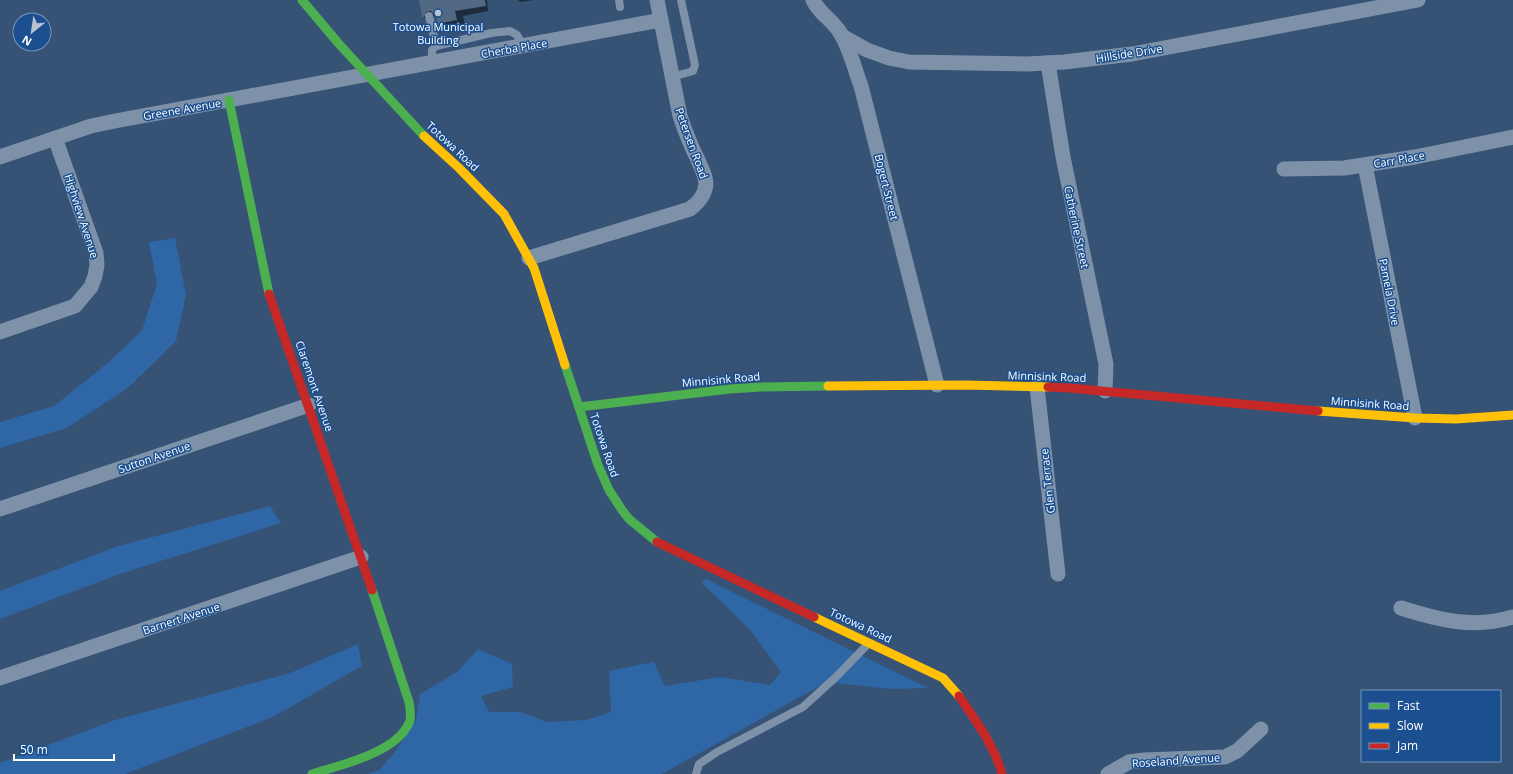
<svg xmlns="http://www.w3.org/2000/svg" width="1513" height="774" viewBox="0 0 1513 774" font-family="'Open Sans',sans-serif">
	<style>
		.green { fill: #2f66a5 }
		.shadow { fill: #0007 }
		.building { fill: #526984 }
		.lines { fill: none; stroke-linecap: round; stroke-linejoin: round }
		.lane { stroke: #7d92a8; stroke-width: 8 }
		.street { stroke: #7d92a8; stroke-width: 15 }
		.fast { stroke: #4caf50; stroke-width: 9 }
		.slow { stroke: #ffc107; stroke-width: 9 }
		.jam { stroke: #c62828; stroke-width: 9 }
		.poi-dot { fill: #b9c2ce; stroke: #1b4f8f; stroke-width: 1.5 }
		.labels { text-anchor: middle; dominant-baseline: central; stroke-width: 3; stroke-linejoin: round; paint-order: stroke }
		.poi-label { font-size: 11px; fill: #fff; stroke: #1b4f8f }
		.street-label { font-size: 11px; fill: #fff; stroke: #1b4f8f }
	</style>
	<rect width="100%" height="100%" fill="#365274"/>
	<!-- green -->
	<g class="green">
		<polygon points="175,238 186,295 176,341 129,387 67,428 0,448 0,422 54,406 110,361 142,330 157,284 149,242"/>
		<polygon points="270,506 281,523 120,574 0,619 0,591 118,546"/>
		<polygon points="706,579 928,688 890,689 827,682 662,774 368,774 379,770 395,752 416,720 420,694 457,672 478,649 512,664 513,687 481,696 489,712 521,712 548,722 586,720 611,712 609,671 654,662 665,686 720,677 770,685 781,672 751,631 702,583"/>
		<polygon points="358,644 362,666 273,717 125,774 0,774 0,763 115,720 290,673"/>
	</g>
	<!-- shadow -->
	<g class="shadow">
		<polygon points="420,0 487,0 488,11 463,16 465,25 447,28 439,23 437,16 434,16 431,22 423,17"/>
		<polygon points="518,0 533,0 521,2"/>
	</g>
	<!-- building -->
	<polygon class="building" points="419,0 485,0 486,6 455,11 457,20 438,24 436,15 434,15 431,11 426,12 424,17 422,17"/>
	<g class="lines">
		<!-- lane -->
		<g class="lane">
			<polyline points="619,0 620,7"/>
			<polyline points="429,16 436,46"/>
			<polyline points="432,63 432,50 436,46 491,33 510,31 517,35 523,46"/>
			<polyline points="672,77 693,71 695,65 681,0"/>
			<polyline points="696,774 699,764 717,752 803,707 837,676 867,645"/>
		</g>
		<!-- street -->
		<g class="street">
			<path d="M813 0C819 13 831 19 839 31 850 47 854 68 861 86L937 385"/>
			<polyline points="842,36 867,50 889,58 909,62 1027,64 1064,62 1132,54 1418,0"/>
			<polyline points="1048,63 1063,157 1106,364 1105,391"/>
			<polyline points="0,157 91,126 115,121 661,20"/>
			<polyline points="1365,165 1415,418"/>
			<polyline points="1284,169 1344,168 1415,157 1513,137"/>
			<path d="M529 258 690 209C698 203 705 196 706 184 706 175 701 168 698 160 691 146 685 131 680 116L657 0"/>
			<polyline points="0,332 75,306 91,287 95,276 97,265 96,253 55,138"/>
			<polyline points="1037,387 1058,574"/>
			<polyline points="0,509 309,405"/>
			<path d="M1401 608C1439 620 1474 629 1513 617"/>
			<polyline points="0,678 361,557"/>
			<polyline points="1108,774 1129,762 1144,760 1225,757 1237,751 1261,729"/>
		</g>
		<!-- fast -->
		<g class="fast">
			<polyline points="302,0 339,44 424,136"/>
			<polyline points="229,100 269,294"/>
			<polyline points="565,365 598,465 609,490 622,510 629,519 657,542"/>
			<polyline points="579,407 730,389 761,387 828,386"/>
			<path d="M312 774C340 765 396 753 409 723 412 717 410 709 409 702L372 590"/>
		</g>
		<!-- slow -->
		<g class="slow">
			<polyline points="424,136 459,168 504,214 534,268 565,365"/>
			<polyline points="828,386 965,385 1048,387"/>
			<polyline points="1318,411 1415,418 1456,419 1513,415"/>
			<polyline points="814,617 943,678 959,696"/>
		</g>
		<!-- jam -->
		<g class="jam">
			<polyline points="269,294 372,590"/>
			<polyline points="1048,387 1069,388 1318,411"/>
			<polyline points="657,542 814,617"/>
			<path d="M959 696C976 721 994 745 1002 774"/>
		</g>
	</g>
	<!-- markers -->
	<circle class="poi-dot" cx="438" cy="13" r="4"/>
	<g class="labels">
		<!-- poi labels -->
		<g class="poi-label">
			<text x="438" y="26">Totowa Municipal<tspan x="438" dy="13">Building</tspan></text>
		</g>
		<!-- street labels -->
		<g class="street-label">
			<text transform="translate(514 48) rotate(-10)">Cherba Place</text>
			<text transform="translate(1129 53) rotate(-9)">Hillside Drive</text>
			<text transform="translate(182 109) rotate(-10)">Greene Avenue</text>
			<text transform="translate(692 143) rotate(70)">Petersen Road</text>
			<text transform="translate(453 146) rotate(43)">Totowa Road</text>
			<text transform="translate(1399 159) rotate(-10)">Carr Place</text>
			<text transform="translate(887 187) rotate(76)">Bogert Street</text>
			<text transform="translate(82 216) rotate(72)">Highview Avenue</text>
			<text transform="translate(1077 227) rotate(78)">Catherine Street</text>
			<text transform="translate(1390 292) rotate(79)">Pamela Drive</text>
			<text transform="translate(1047 376) rotate(2)">Minnisink Road</text>
			<text transform="translate(721 379) rotate(-5)">Minnisink Road</text>
			<text transform="translate(315 386) rotate(71)">Claremont Avenue</text>
			<text transform="translate(1370 403) rotate(4)">Minnisink Road</text>
			<text transform="translate(605 445) rotate(71)">Totowa Road</text>
			<text transform="translate(154 457) rotate(-19)">Sutton Avenue</text>
			<text transform="translate(1047 481) rotate(-96)">Glen Terrace</text>
			<text transform="translate(181 618) rotate(-18)">Barnert Avenue</text>
			<text transform="translate(861 625) rotate(25)">Totowa Road</text>
			<text transform="translate(1176 760) rotate(-4)">Roseland Avenue</text>
		</g>
	</g>
	<!-- legend -->
	<rect x="1361" y="690" width="140" height="72" fill="#1b4f8f" stroke="#7695bc"/>
	<rect x="1369" y="703" width="20" height="6" fill="#4caf50" stroke="#7695bc"/>
	<text x="1397" y="710" font-size="12" fill="#ffffff">Fast</text>
	<rect x="1369" y="723" width="20" height="6" fill="#ffc107" stroke="#7695bc"/>
	<text x="1397" y="730" font-size="12" fill="#ffffff">Slow</text>
	<rect x="1369" y="743" width="20" height="6" fill="#c62828" stroke="#7695bc"/>
	<text x="1397" y="750" font-size="12" fill="#ffffff">Jam</text>
	<!-- north arrow -->
	<g transform="translate(32 32) rotate(210)"><circle r="19" fill="#1b4f8f" stroke="#7695bc"/>
	<path d="M0-3L7 15L0 10L-7 15Z" fill="#b9c2ce"/>
	<text y="-6" font-size="11" font-weight="bold" text-anchor="middle" fill="#ffffff">N</text>
	</g>
	<!-- scale -->
	<path d="M14 754v6h100v-6" fill="none" stroke="#ffffff" stroke-width="2"/>
	<text x="20" y="754" font-size="12" fill="#ffffff" stroke="#1b4f8f" stroke-width="3" paint-order="stroke">50 m</text>
</svg>
